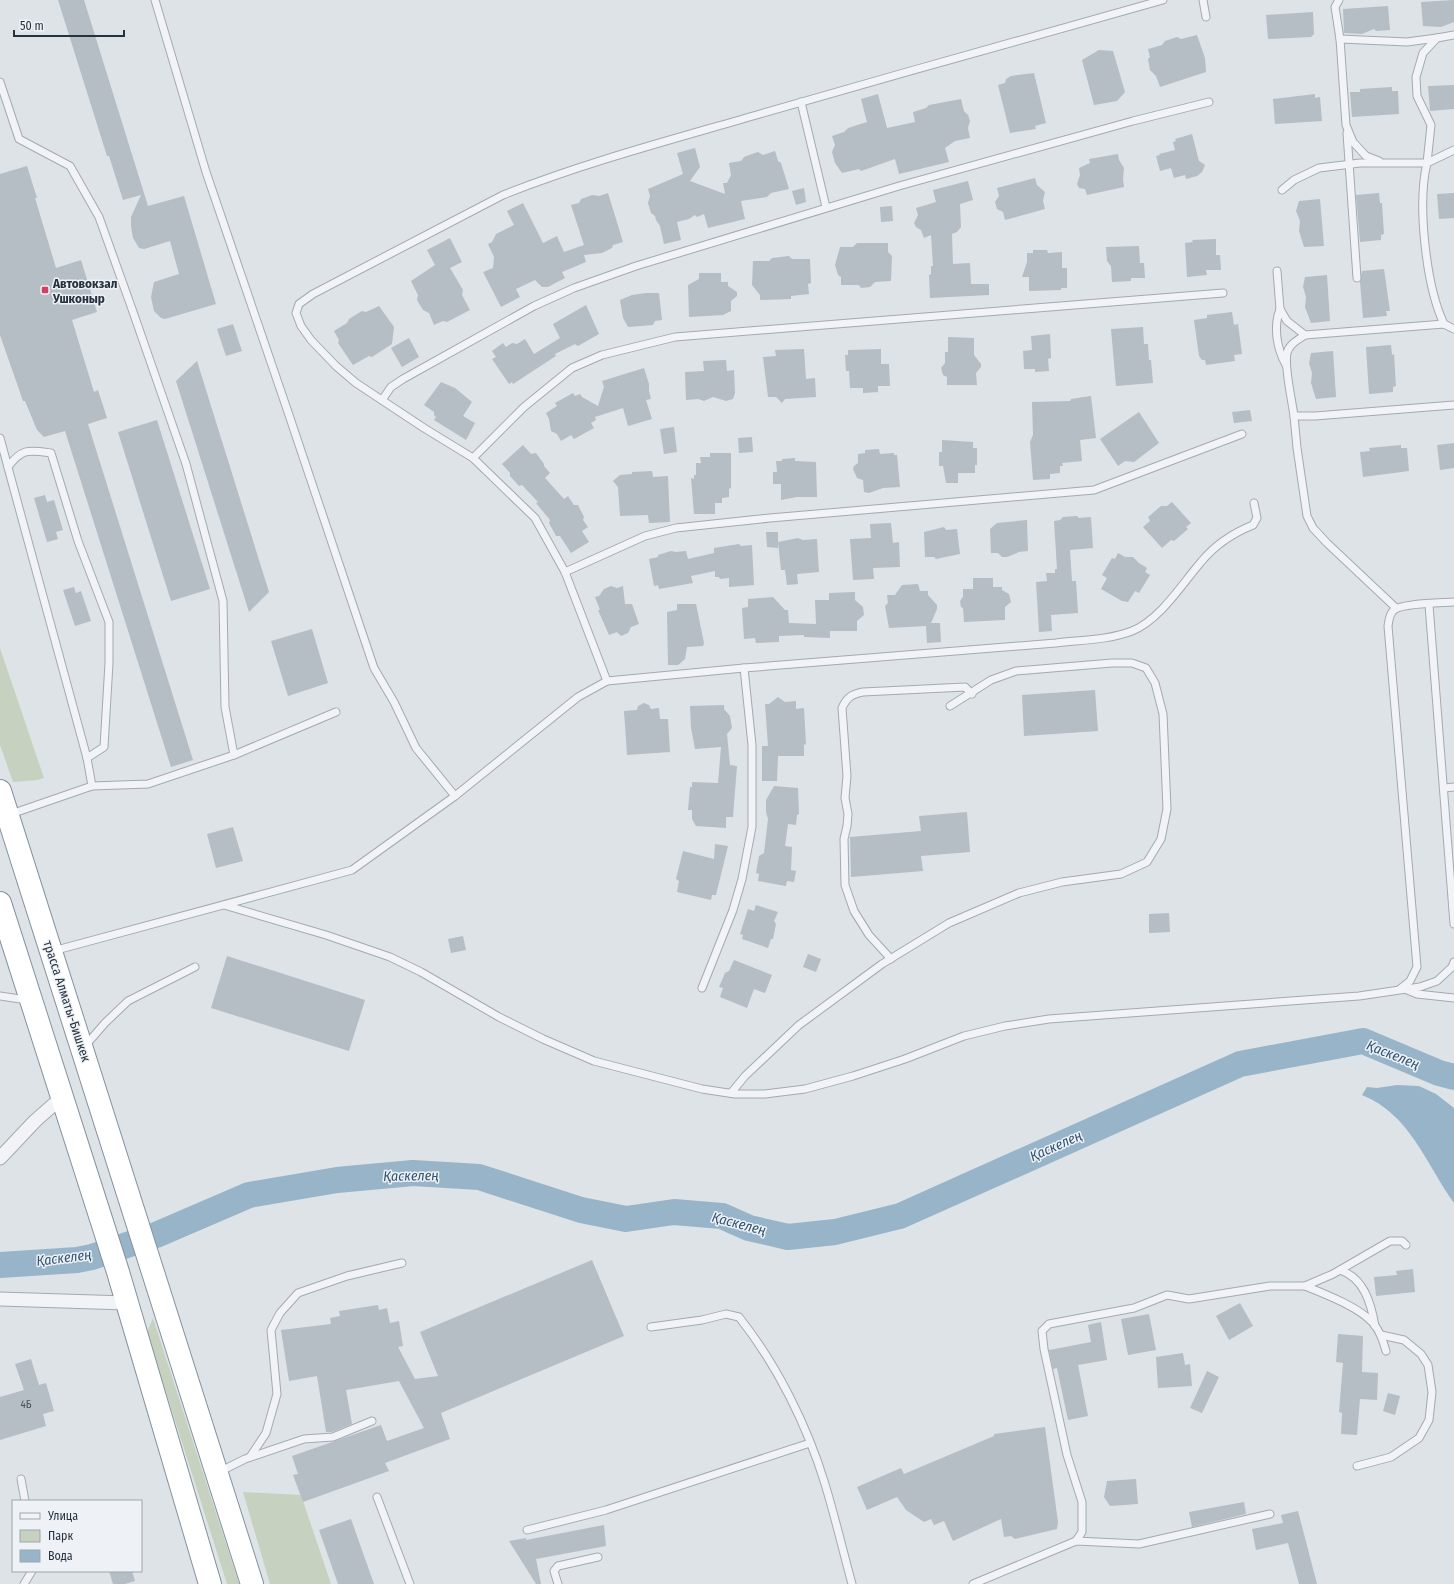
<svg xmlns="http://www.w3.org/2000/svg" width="1454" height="1584" viewBox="0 0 1454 1584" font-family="'Fira Sans Condensed',sans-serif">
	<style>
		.green { fill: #c6d2bf }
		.water { fill: #98b4c9 }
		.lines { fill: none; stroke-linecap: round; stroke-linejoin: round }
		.river { stroke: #98b4c9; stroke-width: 26 }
		.building { fill: #b5bdc5 }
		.lane-casing { stroke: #a3aab2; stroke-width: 9 }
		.street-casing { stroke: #a3aab2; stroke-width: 15 }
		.highway-casing { stroke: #85929f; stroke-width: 24 }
		.lane { stroke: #f1f3f6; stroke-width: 7 }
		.street { stroke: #f1f3f6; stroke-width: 13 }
		.highway { stroke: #fff; stroke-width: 22 }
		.poi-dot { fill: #d04062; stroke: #eef2f6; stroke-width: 1.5 }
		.labels { text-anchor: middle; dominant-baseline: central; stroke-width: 3; stroke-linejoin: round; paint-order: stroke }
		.number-label { font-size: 11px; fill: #4a5560 }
		.poi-label { font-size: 13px; font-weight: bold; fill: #27323f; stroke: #eef2f6; text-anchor: start }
		.street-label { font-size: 13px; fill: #27323f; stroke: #eef2f6 }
		.water-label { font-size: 14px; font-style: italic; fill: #315474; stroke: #eef2f6 }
	</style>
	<rect width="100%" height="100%" fill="#dee3e8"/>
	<!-- green -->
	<g class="green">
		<polygon points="0,648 44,778 38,780 13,782 0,745"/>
		<polygon points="153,1318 239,1584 227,1584 147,1332"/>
		<polygon points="243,1492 301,1495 331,1584 270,1584"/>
	</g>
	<!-- water -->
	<path class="water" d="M1397 1085 1419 1086 1436 1094 1454 1108V1203C1426 1164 1410 1114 1362 1095L1367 1087 1377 1088Z"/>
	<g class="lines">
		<!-- river -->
		<polyline class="river" points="0,1265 77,1260 92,1257 156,1235 249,1195 337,1180 413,1173 479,1177 581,1210 626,1219 674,1212 722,1216 749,1228 788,1237 835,1232 900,1216 1240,1064 1363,1041 1439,1073 1454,1077"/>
	</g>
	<!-- building -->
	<g class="building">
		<polygon points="58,0 84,0 148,206 184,196 216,304 165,319 161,318 154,311 151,297 154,282 179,274 170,241 144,249 139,248 133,238 131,226 131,217 141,195 123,200 109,156 107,156"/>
		<polygon points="1454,0 1454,22 1441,27 1423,26 1421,2"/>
		<polygon points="1388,6 1390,30 1376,31 1374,29 1362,34 1344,33 1343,9"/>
		<polygon points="1313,12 1314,34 1311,37 1268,39 1266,15"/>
		<polygon points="1197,35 1205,58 1206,72 1160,87 1156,76 1150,70 1148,59 1150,57 1148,49 1162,45 1165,41 1177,37 1181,39"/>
		<polygon points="1099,50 1113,51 1125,92 1117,101 1094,105 1082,60"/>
		<polygon points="1034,73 1046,123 1035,126 1036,129 1010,133 998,85 1005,83 1006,79 1011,76"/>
		<polygon points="1454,85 1454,109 1430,111 1428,86"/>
		<polygon points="1392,87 1392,91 1398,91 1399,114 1352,117 1350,92 1360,92 1360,89"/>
		<polygon points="878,94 887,128 915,122 913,112 926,108 929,105 961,99 964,111 968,115 970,121 968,128 970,138 955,141 945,148 949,162 899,174 895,159 861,171 859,169 842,173 835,163 832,152 835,145 832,136 844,132 848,128 867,122 861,99"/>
		<polygon points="1315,94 1315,98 1320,97 1322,121 1275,124 1273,99"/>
		<polygon points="1192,134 1199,161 1205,165 1202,172 1197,176 1186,179 1185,175 1174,178 1171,168 1160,171 1156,156 1160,155 1159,154 1175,150 1173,142 1176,141 1175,139"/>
		<polygon points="695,148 700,167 690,181 725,194 723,183 727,183 731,175 729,163 741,161 744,157 755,153 758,152 763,155 775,151 778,161 781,163 789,189 771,193 767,197 741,201 745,219 708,228 704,214 697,217 695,215 689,219 677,222 681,240 664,244 660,226 656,220 655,216 651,213 648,203 650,196 648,189 683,174 677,153"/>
		<polygon points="1118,154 1119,160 1124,168 1123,179 1124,187 1087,195 1085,189 1079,188 1077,184 1080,175 1079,168 1090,163 1089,159"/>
		<polygon points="27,166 37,198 35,198 56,268 81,260 97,312 72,320 94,392 98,390 107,418 88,424 193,760 171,767 65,431 44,437 37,430 25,401 23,401 0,335 0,174"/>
		<polygon points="1035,178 1037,185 1045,192 1043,201 1045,209 1005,220 1003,212 997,209 995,202 999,196 997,188"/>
		<polygon points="968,181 973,200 960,204 961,227 957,232 952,234 953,264 970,263 971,284 989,284 989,295 930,298 929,275 931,274 931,266 933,266 931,235 924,238 921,230 916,227 914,223 918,215 916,208 936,202 933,190"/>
		<polygon points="804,188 806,202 796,205 792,191"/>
		<polygon points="608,193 623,242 613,245 612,248 602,253 584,255 586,262 562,272 565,278 548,287 542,287 535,280 516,289 520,297 501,307 483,272 493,268 494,257 488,244 492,242 496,234 514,225 507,211 523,203 543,243 557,236 564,252 584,245 571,205 579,203 581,199 592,195 599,196"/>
		<polygon points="1379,193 1380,203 1382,203 1384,234 1381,235 1381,240 1360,242 1356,195"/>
		<polygon points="1454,193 1454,218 1439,219 1437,194"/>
		<polygon points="1320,199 1324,246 1304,247 1299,231 1300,221 1296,211 1299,201"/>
		<polygon points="892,206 893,221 881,222 880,207"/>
		<polygon points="450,238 462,262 450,268 463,290 462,295 470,310 447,322 443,321 434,325 429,313 423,310 417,300 418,295 411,281 435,265 427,250"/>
		<polygon points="1216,239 1216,255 1220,255 1221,270 1206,270 1207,275 1187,277 1185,243 1193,242 1192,240"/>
		<polygon points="857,243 888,243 888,252 892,256 891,281 875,282 870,287 861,288 859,285 841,285 841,277 838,275 835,265 840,247 853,247"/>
		<polygon points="1139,246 1140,263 1144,263 1145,278 1131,278 1131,281 1112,282 1111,266 1107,261 1106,247"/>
		<polygon points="1033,250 1047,250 1048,253 1062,252 1062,268 1067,268 1067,288 1061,288 1061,290 1029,291 1029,277 1022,277 1027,262 1027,253 1033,253"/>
		<polygon points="789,256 792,259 810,259 811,283 808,284 809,294 791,296 791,299 760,300 760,295 752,285 753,261 769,261 772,258"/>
		<polygon points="1384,269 1390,311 1386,311 1387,316 1363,318 1360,282 1362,271"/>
		<polygon points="699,273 721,273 721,282 728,282 728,286 737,292 737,296 731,301 731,311 723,315 689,317 688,285 699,279"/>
		<polygon points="1327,275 1330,321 1311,323 1305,307 1306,297 1303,287 1305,277"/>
		<polygon points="646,293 659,293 662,320 655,321 653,325 628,327 623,318 620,300 632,295"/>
		<polygon points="586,305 599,334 578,346 575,344 555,354 556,356 513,384 512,382 509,384 492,359 496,357 492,351 503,343 506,347 512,343 517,344 525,339 534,354 560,338 553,324"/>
		<polygon points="379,306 394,327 392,344 372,357 369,356 353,365 338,343 339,340 334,331 347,323 349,319 362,311 366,312"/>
		<polygon points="1232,312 1234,325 1238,324 1242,354 1234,355 1235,361 1206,365 1205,360 1202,360 1199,356 1194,320 1207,318 1207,315"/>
		<polygon points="233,324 242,351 226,356 217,329"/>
		<polygon points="1143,327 1144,344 1148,344 1149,360 1151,360 1153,383 1116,386 1111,329"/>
		<polygon points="1050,334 1051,358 1048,359 1049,371 1035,372 1035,369 1024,369 1023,351 1032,350 1031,336"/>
		<polygon points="948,337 974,338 974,355 981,364 981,367 976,373 977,385 947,385 947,377 943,375 941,368 945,363 945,352 948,352"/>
		<polygon points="409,338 419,357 402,367 391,348"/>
		<polygon points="1391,345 1392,355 1394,354 1396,386 1393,387 1393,392 1369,394 1366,347"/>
		<polygon points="804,349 806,379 815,378 816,397 785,399 782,403 776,397 768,397 763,357 776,356 775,350"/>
		<polygon points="881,349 881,364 889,364 890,386 878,386 878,392 863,393 863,388 850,388 849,371 846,371 845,355 848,355 848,350"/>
		<polygon points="1333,351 1336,397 1316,399 1311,383 1312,373 1309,363 1311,353"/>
		<polygon points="726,360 727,371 734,370 735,393 733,399 726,401 713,397 704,401 698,399 686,400 685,372 704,371 703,361"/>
		<polygon points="197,361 269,592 249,612 176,381"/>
		<polygon points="644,368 649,384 649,391 651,399 646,400 652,419 628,426 623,408 595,417 596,420 591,423 594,428 574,439 571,435 561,441 557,434 551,431 549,419 546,413 557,406 555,403 573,393 575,396 580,394 582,397 598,406 604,387 602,381"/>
		<polygon points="441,382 455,388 472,402 463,416 475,423 466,440 434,420 436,417 434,415 434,412 424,405"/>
		<polygon points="1091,396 1096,438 1080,440 1082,461 1062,463 1063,466 1060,466 1060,473 1050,474 1050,479 1033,480 1030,442 1033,435 1032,402 1070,401 1071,399"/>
		<polygon points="1250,410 1252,421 1234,423 1232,412"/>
		<polygon points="1139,412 1159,443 1134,462 1125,461 1118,466 1100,439"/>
		<polygon points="157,420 210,589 171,601 118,432"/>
		<polygon points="674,427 677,452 664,454 660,429"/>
		<polygon points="752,437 753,452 739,453 738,438"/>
		<polygon points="942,440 973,442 973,448 977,448 977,465 975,465 975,473 958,473 958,483 946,483 943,466 939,466 939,452 942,452"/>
		<polygon points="1454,443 1454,468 1440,470 1437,445"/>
		<polygon points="523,445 531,454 536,453 544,464 544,466 550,473 545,478 564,499 568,496 574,505 578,505 584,517 583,520 588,527 582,531 589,542 571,553 560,536 556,536 549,523 550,520 536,503 538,502 522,485 519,486 510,476 510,473 502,464"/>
		<polygon points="1401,445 1401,448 1407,448 1409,471 1363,477 1360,452 1370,451 1369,448"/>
		<polygon points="879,449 880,454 894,453 894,455 897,455 900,487 883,488 869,493 864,492 863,480 857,478 853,469 854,466 858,463 858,454 865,453 865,450"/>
		<polygon points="710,453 731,453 731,488 729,489 729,497 722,498 722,503 715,503 715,514 694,514 691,478 694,479 694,475 696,475 696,463 701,463 700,457 710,457"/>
		<polygon points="795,458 795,461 816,462 817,497 797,497 781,500 781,484 773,484 773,472 777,472 776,461 782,461 782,459"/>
		<polygon points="652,471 653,477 668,476 670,522 649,523 648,515 620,516 618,487 613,481 620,475 632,474 632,472"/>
		<polygon points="45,495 47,502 54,500 63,530 56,532 58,539 47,542 34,498"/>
		<polygon points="1172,502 1191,523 1186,527 1188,529 1174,541 1171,540 1162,548 1143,527 1150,521 1148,517 1161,506 1167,506"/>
		<polygon points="1077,516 1079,518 1091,517 1093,548 1070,550 1072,581 1076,581 1078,613 1051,615 1052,631 1039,632 1036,582 1047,581 1046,573 1055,573 1055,569 1057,569 1054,521 1060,520 1063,517"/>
		<polygon points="1027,520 1028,551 1019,552 1007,557 1002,557 998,553 991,553 990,529 997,523"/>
		<polygon points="891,523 893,543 899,542 900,567 873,568 874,579 853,580 850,539 871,538 870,524"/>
		<polygon points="944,527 946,530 957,529 960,554 936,559 934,557 925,557 924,532"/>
		<polygon points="766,532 778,532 778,548 767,547"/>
		<polygon points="798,538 803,540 817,539 819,572 797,574 798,584 787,585 785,570 781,570 778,542"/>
		<polygon points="739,544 741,546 752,545 754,585 729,587 729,578 720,579 719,577 715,577 715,571 691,576 693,583 659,589 658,585 654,586 649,559 658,557 658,555 671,551 676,552 686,551 688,559 714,553 714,548"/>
		<polygon points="1118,553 1125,557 1133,557 1139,563 1147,568 1145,572 1150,575 1139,593 1135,591 1128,602 1122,601 1101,589 1107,578 1102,575 1112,558 1115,559"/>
		<polygon points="973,578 993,578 993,587 1002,587 1002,590 1009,594 1011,602 1005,607 1005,620 964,622 963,608 961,607 960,601 963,597 963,589 973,589"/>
		<polygon points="918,584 920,591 928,591 928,595 937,605 937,609 931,623 940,623 941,642 927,643 926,626 889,628 885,606 888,603 887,595 895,595 902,585"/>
		<polygon points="611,586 617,588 623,586 625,604 632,604 639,624 631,627 628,633 621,636 617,632 609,635 598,610 600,610 595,597 599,596 604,589"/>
		<polygon points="74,587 76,593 81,591 91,621 75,626 63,590"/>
		<polygon points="855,592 855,600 863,607 864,615 857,621 857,631 830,631 830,638 804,637 804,635 779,636 779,642 756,643 755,638 744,639 742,608 748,607 748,599 773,597 785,610 788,610 789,623 816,624 815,600 829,600 829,593"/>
		<polygon points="677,604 696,604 704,643 703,646 687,647 685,659 678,665 668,665 667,612 677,610"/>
		<polygon points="312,629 328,683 288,696 271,641"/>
		<polygon points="1095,690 1098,731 1024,736 1022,695"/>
		<polygon points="778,697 785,702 796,701 796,709 804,708 806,745 804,744 804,756 778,756 777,781 762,781 762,746 768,746 765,704 769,704"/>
		<polygon points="644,703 649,705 651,709 659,708 660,719 668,719 670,752 627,755 624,711 637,710 638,706"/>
		<polygon points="724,705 724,709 730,716 732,728 727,734 730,765 737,766 733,817 726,817 726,828 696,826 692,819 692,810 688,810 690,787 692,787 692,782 718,783 721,747 695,749 691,728 690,706"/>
		<polygon points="774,786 798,788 799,814 797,815 796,825 788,824 785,846 792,847 791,870 796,871 794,882 787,881 786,886 758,881 759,874 756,873 759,856 764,853 768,819 766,812 766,800"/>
		<polygon points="967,812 970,852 921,856 923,871 851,877 850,837 921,831 919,816"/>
		<polygon points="233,827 243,861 216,868 207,834"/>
		<polygon points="715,844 728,846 716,895 712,895 711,900 677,892 679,881 676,879 683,851 714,859"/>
		<polygon points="756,905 778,912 774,921 776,924 773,939 771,939 768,948 742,939 743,935 740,934 748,909 754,911"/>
		<polygon points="1169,913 1170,932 1149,933 1149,914"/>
		<polygon points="463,936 466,950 451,953 448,939"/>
		<polygon points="808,954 821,959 816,972 803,967"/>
		<polygon points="227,956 365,1000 349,1051 211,1008"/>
		<polygon points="734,960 772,975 765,993 754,989 747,1008 720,997 723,988 719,987 725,973 729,971"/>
		<polygon points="592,1260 624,1336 441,1413 450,1439 385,1463 389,1471 303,1502 293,1475 298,1474 292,1456 381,1425 387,1441 424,1428 399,1381 346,1390 352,1424 332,1432 326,1432 317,1376 289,1381 281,1330 331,1324 330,1318 340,1316 339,1311 378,1305 379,1310 387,1308 390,1323 399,1321 403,1346 398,1347 415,1379 438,1376 420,1332"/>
		<polygon points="1413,1269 1415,1292 1376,1296 1374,1277 1397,1275 1396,1271"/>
		<polygon points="1240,1303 1253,1326 1229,1340 1216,1316"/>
		<polygon points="1149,1314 1156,1350 1128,1355 1121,1319"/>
		<polygon points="1101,1322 1107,1360 1078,1365 1088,1416 1068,1420 1057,1368 1053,1369 1049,1350 1091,1342 1088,1325"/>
		<polygon points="1338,1334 1363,1336 1362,1372 1378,1373 1377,1400 1360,1399 1357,1435 1341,1434 1342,1413 1339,1412 1343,1363 1336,1362"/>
		<polygon points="1183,1353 1185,1365 1190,1364 1192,1386 1158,1388 1156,1357"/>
		<polygon points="31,1359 39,1385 46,1383 54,1411 43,1414 46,1426 0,1440 0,1397 24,1390 15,1364"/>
		<polygon points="1207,1371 1219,1377 1202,1413 1190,1408"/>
		<polygon points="1388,1393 1400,1396 1395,1415 1383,1411"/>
		<polygon points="1045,1427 1058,1522 1057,1529 1015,1539 1011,1536 1004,1537 1001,1519 953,1541 944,1521 934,1525 931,1519 924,1522 906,1510 897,1497 867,1510 857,1487 901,1468 904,1474 994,1436 994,1434"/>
		<polygon points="1136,1479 1138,1504 1110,1506 1104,1497 1107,1481"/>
		<polygon points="1244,1502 1246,1514 1192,1527 1189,1512"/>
		<polygon points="1298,1511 1317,1584 1299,1584 1288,1543 1256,1550 1252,1529 1283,1523 1281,1515"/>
		<polygon points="351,1519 374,1584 338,1584 319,1530"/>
		<polygon points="604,1525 606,1546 536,1559 541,1584 536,1584 509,1541 526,1538 526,1540"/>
		<polygon points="109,1571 132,1571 135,1581 125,1584 113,1584"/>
	</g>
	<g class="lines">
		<!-- lane casing -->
		<g class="lane-casing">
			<g id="lane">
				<polyline points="155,0 206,172 290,418 374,668 394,702 416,748 455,796"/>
				<polyline points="1203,0 1206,17"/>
				<polyline points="1339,0 1335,7 1340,39 1346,125 1353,142 1366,156 1379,161"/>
				<polyline points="1340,39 1407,42 1437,38"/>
				<polyline points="0,82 19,139 70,166 99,217 132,309 186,464 223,601 225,707 234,755"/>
				<polyline points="801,102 826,207"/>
				<polyline points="1347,133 1357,278"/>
				<polyline points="1282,190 1294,180 1319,168 1360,163 1427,163 1431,125 1417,96 1416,77 1423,53 1437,38 1454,35"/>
				<polyline points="1277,271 1280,309 1287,321 1305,335"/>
				<path d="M1280 309C1273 327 1277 349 1286 365"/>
				<path d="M1444 324C1426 286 1417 204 1427 163L1454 150"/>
				<polyline points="382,400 391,387 403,379 534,306 574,288 636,266 899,186 1133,121 1209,102"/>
				<path d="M1294 416C1292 400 1284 367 1287 353 1289 344 1298 340 1305 335L1444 324 1454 329"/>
				<polyline points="0,438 87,758 92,786"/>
				<polyline points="473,458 524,407 572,368 602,355 675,337 1223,293"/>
				<path d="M8 467C22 448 29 450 51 453L78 541 109 622V663L104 747 87 758"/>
				<polyline points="565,572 645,536 676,528 770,518 1094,490 1242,434"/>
				<polyline points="1429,605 1454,924"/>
				<polyline points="1396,608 1327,543 1313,528 1307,516 1297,448 1294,416 1315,416 1454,405"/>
				<path d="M607 681 565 572 535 518 473 458 424 428 356 383 336 366 311 340 301 326 296 313 299 304 313 294 503 195C586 162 674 139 760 114 894 75 1029 38 1163 0"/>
				<polyline points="1444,788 1454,787"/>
				<polyline points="11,814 92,786 148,784 234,755 336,712"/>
				<polyline points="224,905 326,935 390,957 421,972 499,1017 543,1039 594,1061 702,1089 735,1094 765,1094 805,1089 853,1076 905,1059 964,1036 1005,1026 1049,1019 1359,996 1420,987 1437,981 1452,967 1454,962"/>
				<path d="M53 951 352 870 455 796 578 697 607 681 744 668 1056 643C1081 640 1109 640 1132 631 1160 620 1182 584 1201 562 1215 545 1233 533 1253 525L1257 518 1254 503"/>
				<path d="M891 959 869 935 854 911 845 885 844 839 847 826 848 814 845 798 847 776 842 708C847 697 852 694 863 692L965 687 972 694"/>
				<polyline points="702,988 733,910 742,879 752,827 752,745 744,668"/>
				<path d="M1400 989 1410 981 1417 967 1388 626C1389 621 1389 615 1393 611 1399 603 1442 603 1454 602"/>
				<polyline points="1405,989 1417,994 1454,998"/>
				<polyline points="0,996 27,1000"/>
				<polyline points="85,1046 105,1023 128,1001 195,967"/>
				<polyline points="731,1093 745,1076 799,1025 882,964 949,923 1019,893 1062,882 1121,874 1147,862 1161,839 1167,809 1163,714 1155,683 1146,668 1132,663 1112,663 1016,671 991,680 950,706"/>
				<path d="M1340 1270C1364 1278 1371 1303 1375 1326"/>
				<path d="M1305 1286C1325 1294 1359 1307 1373 1323 1380 1331 1383 1341 1386 1351"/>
				<path d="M651 1327 702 1320 726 1314 739 1317C777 1365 807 1425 825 1484 835 1517 843 1551 852 1584"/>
				<polyline points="250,1457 266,1433 277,1394 271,1330 280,1313 298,1293 347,1276 402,1263"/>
				<polyline points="1357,1466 1391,1457 1419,1438 1429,1420 1432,1392 1428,1365 1421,1354 1404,1340 1381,1335"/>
				<polyline points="219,1472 245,1459 304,1439 333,1437 372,1421"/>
				<polyline points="21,1479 25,1501"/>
				<polyline points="377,1497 410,1584"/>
				<polyline points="527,1530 606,1510 810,1443"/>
				<polyline points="1076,1541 1082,1532 1082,1502 1067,1455 1044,1349 1042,1331 1049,1324 1134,1308 1167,1295 1189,1299 1270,1286 1305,1286 1333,1274 1390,1241 1402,1241 1406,1245"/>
				<polyline points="24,1584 32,1571"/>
				<polyline points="558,1584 554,1571 558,1566 598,1557"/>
				<polyline points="973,1584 1076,1541 1139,1544 1270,1514"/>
			</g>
		</g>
		<!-- street casing -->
		<g class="street-casing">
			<g id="street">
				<polyline points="0,1158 35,1121 61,1098"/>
				<polyline points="0,1299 126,1303"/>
			</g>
		</g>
		<!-- highway casing -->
		<g class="highway-casing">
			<g id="highway">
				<polyline points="0,791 252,1584"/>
				<polyline points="0,903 118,1272 210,1584"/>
			</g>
		</g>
		<!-- lane -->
		<use href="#lane" class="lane"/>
		<!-- street -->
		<use href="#street" class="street"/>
		<!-- highway -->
		<use href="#highway" class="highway"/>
	</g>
	<!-- markers -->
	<rect class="poi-dot" x="41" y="286" width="8" height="8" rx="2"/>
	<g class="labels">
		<!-- number labels -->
		<g class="number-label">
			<text x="26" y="1404">4Б</text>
		</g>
		<!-- poi labels -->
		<g class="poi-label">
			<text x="53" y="283">Автовокзал<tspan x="53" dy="15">Ушконыр</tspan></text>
		</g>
		<!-- street labels -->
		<g class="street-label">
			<text transform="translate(67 1001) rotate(72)">трасса Алматы-Бишкек</text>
		</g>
		<!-- water labels -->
		<g class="water-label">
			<text transform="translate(1393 1055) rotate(22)">Қаскелең</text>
			<text transform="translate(1056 1146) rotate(-24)">Қаскелең</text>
			<text transform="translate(411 1176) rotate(-1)">Қаскелең</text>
			<text transform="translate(739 1224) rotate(15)">Қаскелең</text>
			<text transform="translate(64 1258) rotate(-7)">Қаскелең</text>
		</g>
	</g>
	<!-- legend -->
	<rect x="12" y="1500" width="130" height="72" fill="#eef2f6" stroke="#9ea5ad"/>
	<rect x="20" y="1513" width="20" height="6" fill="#f1f3f6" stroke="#9ea5ad"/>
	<text x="48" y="1520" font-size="12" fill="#27323f">Улица</text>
	<rect x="20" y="1530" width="20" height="12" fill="#c6d2bf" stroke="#9ea5ad"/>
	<text x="48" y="1540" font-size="12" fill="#27323f">Парк</text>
	<rect x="20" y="1550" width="20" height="12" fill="#98b4c9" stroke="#9ea5ad"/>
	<text x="48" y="1560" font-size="12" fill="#27323f">Вода</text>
	<!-- scale -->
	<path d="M14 30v6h110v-6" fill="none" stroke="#27323f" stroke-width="2"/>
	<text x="20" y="30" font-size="12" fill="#27323f" stroke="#eef2f6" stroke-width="3" paint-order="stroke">50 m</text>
</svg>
